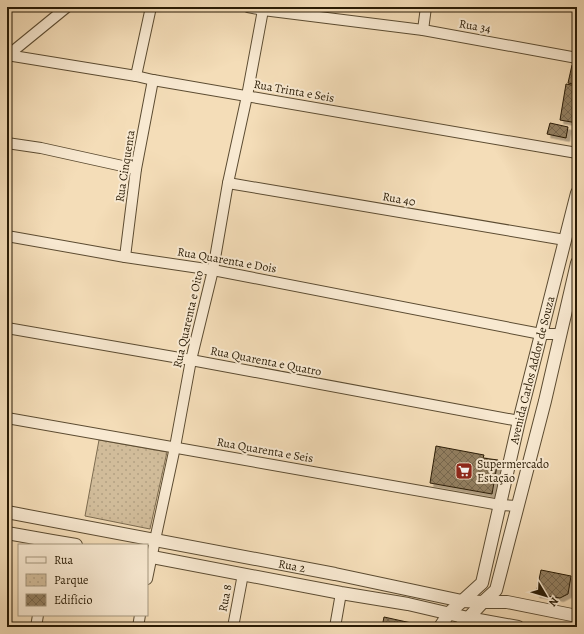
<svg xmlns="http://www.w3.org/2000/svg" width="584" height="634" viewBox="0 0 584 634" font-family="Alegreya,serif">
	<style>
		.park { fill: url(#park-dots); stroke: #7d6c50 }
		.building { fill: url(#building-cross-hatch); stroke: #291b05; filter: url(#shadow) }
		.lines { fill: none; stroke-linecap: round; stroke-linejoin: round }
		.minor-casing { stroke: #5c4c32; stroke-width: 12 }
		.tertiary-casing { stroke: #5c4c32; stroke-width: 14 }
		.minor { stroke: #f8e9d1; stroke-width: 10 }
		.tertiary { stroke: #f8e9d1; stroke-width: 12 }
		.labels { text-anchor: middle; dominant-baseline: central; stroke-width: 4; stroke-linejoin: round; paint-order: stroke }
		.street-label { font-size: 12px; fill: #291b05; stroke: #f8e9d1 }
		.poi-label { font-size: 12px; fill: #291b05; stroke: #f8e9d1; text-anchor: start }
	</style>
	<defs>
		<pattern id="park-dots" width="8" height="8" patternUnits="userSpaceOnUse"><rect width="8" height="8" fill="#d1bc9a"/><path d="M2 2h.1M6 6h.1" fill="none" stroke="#b3a183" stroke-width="1.8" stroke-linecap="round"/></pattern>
		<pattern id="building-cross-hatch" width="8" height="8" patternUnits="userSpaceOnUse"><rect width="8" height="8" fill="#938062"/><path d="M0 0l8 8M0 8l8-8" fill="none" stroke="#78684f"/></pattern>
		<filter id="shadow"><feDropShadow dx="3.5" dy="3.5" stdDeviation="0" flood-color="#0004"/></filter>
	</defs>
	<rect width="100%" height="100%" fill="#f4ddb8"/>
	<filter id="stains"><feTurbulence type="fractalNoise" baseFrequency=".005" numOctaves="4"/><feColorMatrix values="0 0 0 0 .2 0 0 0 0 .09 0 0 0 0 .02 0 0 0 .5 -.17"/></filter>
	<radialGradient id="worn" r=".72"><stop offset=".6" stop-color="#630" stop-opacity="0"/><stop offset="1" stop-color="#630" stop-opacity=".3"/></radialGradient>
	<!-- park -->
	<polygon class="park" points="99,440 167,452 150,529 85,516"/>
	<!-- building -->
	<g class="building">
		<polygon points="572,65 577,66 577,85 568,83"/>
		<polygon points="566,84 577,86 577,123 560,120"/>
		<polygon points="550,123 568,127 566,138 547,134"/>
		<polygon points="436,446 484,455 483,458 498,460 492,494 430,483"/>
		<polygon points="541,570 571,576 568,594 560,598 536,594"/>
		<polygon points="384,617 416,624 415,627 382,627"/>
	</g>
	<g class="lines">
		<!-- minor casing -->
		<g class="minor-casing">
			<g id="minor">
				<polyline points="248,7 263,10 423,30 577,58"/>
				<polyline points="423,30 426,7"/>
				<polyline points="7,55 136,76 153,80 577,153"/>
				<polyline points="7,56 67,7"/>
				<polyline points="136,76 151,7"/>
				<polyline points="7,143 41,148 136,169"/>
				<polyline points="228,183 565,240"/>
				<polyline points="7,236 125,257 213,270 541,334 560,334"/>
				<polyline points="125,257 136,169 153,80"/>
				<polyline points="7,328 191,360 519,421"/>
				<polyline points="7,418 500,505 518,506"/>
				<polyline points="147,579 155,540 175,447 191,360 213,270 228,183 247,96 263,10"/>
				<polyline points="36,627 38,615"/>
				<polyline points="138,627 140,615"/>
				<polyline points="233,627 243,574"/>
				<polyline points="335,627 341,593"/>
			</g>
		</g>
		<!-- tertiary casing -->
		<g class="tertiary-casing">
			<g id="tertiary">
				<path id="s1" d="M7 512 335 574 462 601 483 602H507L577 616"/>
				<polyline points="7,533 52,541 76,545"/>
				<polyline points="147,556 341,593 408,604 468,618 518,627"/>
				<path id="s2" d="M440 627 449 613 482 583 519 421 577 193"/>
				<polyline points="460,627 483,602 496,590 545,401 577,263"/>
			</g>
		</g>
		<!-- minor -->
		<use href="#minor" class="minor"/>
		<!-- tertiary -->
		<use href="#tertiary" class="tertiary"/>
	</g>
	<!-- icons -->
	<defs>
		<g id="supermarket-square" transform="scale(0.9)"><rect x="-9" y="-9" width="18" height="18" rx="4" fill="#8f2418" stroke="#f8e9d1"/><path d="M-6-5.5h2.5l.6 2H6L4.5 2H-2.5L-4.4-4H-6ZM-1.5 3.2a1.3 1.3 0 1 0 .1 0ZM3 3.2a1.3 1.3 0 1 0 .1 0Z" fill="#fff"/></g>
	</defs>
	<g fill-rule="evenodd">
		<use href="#supermarket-square" x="464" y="471"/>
	</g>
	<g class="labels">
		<!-- street labels -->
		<g class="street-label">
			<text transform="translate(475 26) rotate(10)">Rua 34</text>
			<text transform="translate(294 91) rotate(10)">Rua Trinta e Seis</text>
			<text transform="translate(125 166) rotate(-81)">Rua Cinquenta</text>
			<text transform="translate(399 199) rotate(10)">Rua 40</text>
			<text transform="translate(227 260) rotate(10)">Rua Quarenta e Dois</text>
			<text transform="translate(188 319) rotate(-77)">Rua Quarenta e Oito</text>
			<text transform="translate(266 361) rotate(11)">Rua Quarenta e Quatro</text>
			<text stroke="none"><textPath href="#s2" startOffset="280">Avenida Carlos Addor de Souza</textPath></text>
			<text transform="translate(265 450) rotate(10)">Rua Quarenta e Seis</text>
			<text stroke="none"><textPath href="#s1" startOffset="290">Rua 2</textPath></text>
			<text transform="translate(225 598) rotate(-79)">Rua 8</text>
		</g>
		<!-- poi labels -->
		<g class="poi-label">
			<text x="477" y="464">Supermercado<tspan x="477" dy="14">Estação</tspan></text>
		</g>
	</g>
	<!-- margin -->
	<rect width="584" height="634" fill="none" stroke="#f4ddb8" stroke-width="24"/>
	<rect x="8" y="8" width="568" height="618" fill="none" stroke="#291b05" stroke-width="2"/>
	<rect x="12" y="12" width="560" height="610" fill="none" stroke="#291b05"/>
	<!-- legend -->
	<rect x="18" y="544" width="130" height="72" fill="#f8e9d1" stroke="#a5977f"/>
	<rect x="26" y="557" width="20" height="6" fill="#f8e9d1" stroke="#a5977f"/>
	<text x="54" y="564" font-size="12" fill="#291b05">Rua</text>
	<rect x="26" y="574" width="20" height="12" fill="url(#park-dots)" stroke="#a5977f"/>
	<text x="54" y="584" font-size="12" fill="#291b05">Parque</text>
	<rect x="26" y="594" width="20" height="12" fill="url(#building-cross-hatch)" stroke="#a5977f"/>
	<text x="54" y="604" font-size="12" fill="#291b05">Edifício</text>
	<!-- north arrow -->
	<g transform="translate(546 596) rotate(128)" stroke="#f8e9d1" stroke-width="3" paint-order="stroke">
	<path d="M0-3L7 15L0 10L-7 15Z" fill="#291b05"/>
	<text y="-6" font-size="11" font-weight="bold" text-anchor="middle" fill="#291b05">N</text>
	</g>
	<rect width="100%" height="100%" filter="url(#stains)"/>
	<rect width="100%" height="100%" fill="url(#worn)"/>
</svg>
